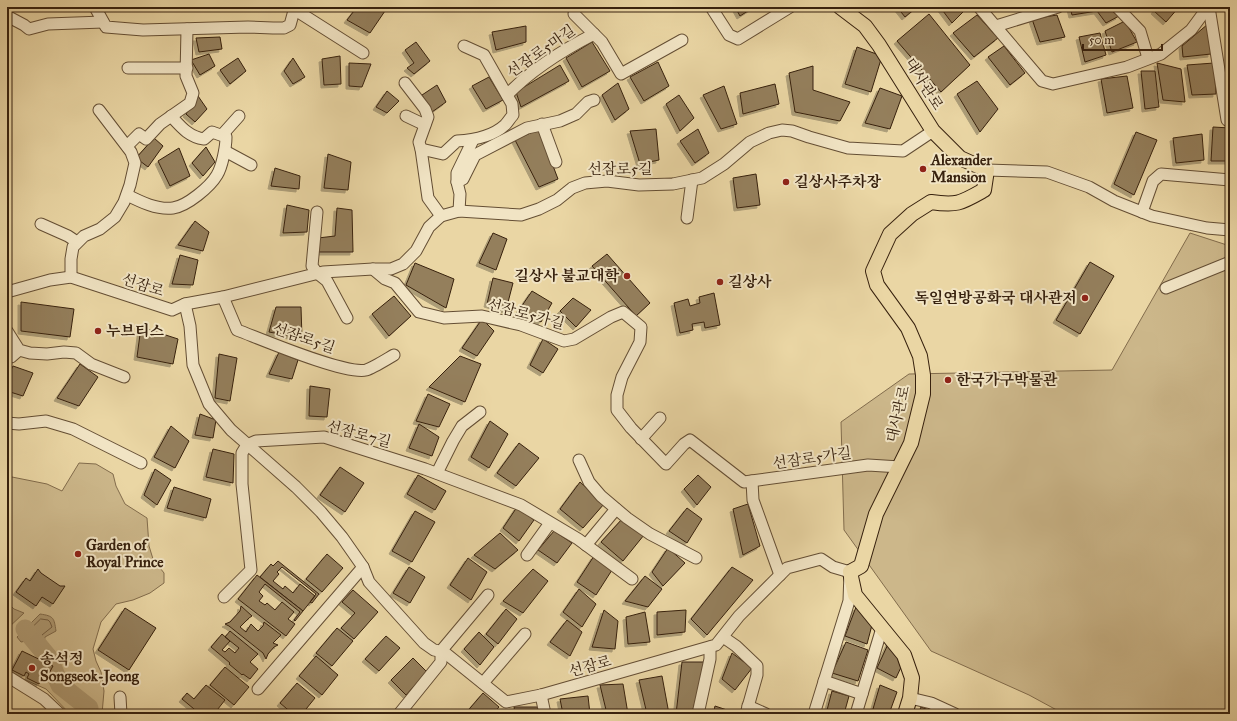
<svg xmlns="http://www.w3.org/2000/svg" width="1237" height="721" viewBox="0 0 1237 721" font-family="'IM FELL Great Primer','Noto Serif KR',serif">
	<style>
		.green { fill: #ccb78a; stroke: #826c4c }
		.water { fill: #ad9871; stroke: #7e6849 }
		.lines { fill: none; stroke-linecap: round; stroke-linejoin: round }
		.shore { stroke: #725c40; stroke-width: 1 }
		.river { stroke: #ad9871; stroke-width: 19 }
		.building { fill: #947f5c; stroke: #37210e; filter: url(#shadow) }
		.minor-casing { stroke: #644e34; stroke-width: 13 }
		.major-casing { stroke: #37210e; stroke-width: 16 }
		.minor { stroke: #f1e4c4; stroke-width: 11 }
		.major { stroke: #ead6a4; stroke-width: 14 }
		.poi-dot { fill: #8f2418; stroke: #f1e4c4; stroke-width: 1.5 }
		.labels { text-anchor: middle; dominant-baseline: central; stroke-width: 4; stroke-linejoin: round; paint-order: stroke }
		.street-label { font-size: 15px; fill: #37210e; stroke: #f1e4c4 }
		.poi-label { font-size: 15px; font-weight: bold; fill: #37210e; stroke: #f1e4c4; text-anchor: start }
	</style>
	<defs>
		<filter id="shadow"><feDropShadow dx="-3" dy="3" stdDeviation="0" flood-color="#0004"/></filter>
	</defs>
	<rect width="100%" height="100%" fill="#ead6a4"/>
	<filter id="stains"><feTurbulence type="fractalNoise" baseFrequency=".005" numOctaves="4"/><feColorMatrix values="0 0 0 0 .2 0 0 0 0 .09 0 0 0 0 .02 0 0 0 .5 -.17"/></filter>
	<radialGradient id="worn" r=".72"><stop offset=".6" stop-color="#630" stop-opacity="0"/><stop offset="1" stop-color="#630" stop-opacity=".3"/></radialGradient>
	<!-- green -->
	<g class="green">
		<polygon points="1190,233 1230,246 1230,714 1064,714 1029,695 931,651 844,530 841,422 909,374 1112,370"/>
		<polygon points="79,463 96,464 113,474 116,486 125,504 147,518 149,546 153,559 164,573 164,583 150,593 133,600 116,604 101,622 93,649 96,661 101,672 104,691 102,714 70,714 46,689 21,678 7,669 7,476 47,484 62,491"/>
	</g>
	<!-- water -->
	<g class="water">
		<polygon points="7,602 14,609 24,613 7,629 9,615 7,612"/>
		<path d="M40 614C54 616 54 618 56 631L45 637 44 643 47 648 48 657C36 654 35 648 26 641L21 642 17 637Z"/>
	</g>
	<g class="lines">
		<!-- shore -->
		<polygon class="shore" points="41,619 48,620 50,622 52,627 42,635 40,643 41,647 39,649 25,635"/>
		<!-- river -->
		<polyline class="river" points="25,629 48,657 60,685 89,708"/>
	</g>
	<!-- building -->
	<g class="building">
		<polygon points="357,7 385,7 387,8 370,33 347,20"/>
		<polygon points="735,7 754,7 740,16"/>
		<polygon points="897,7 917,7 905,17"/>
		<polygon points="940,7 968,7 952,23"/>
		<polygon points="1070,7 1106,7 1119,16 1106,23 1097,11 1072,15"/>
		<polygon points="1157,7 1179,7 1166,22 1154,11"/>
		<polygon points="929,14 970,65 941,92 897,41"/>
		<polygon points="977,15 998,38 974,57 953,33"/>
		<polygon points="1057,15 1065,37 1040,42 1032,19"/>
		<polygon points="1125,21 1137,42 1112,52 1105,31"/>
		<polygon points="1208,24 1211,54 1183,57 1182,46"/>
		<polygon points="526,26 526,42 496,50 492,32"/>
		<polygon points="1100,33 1106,55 1085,62 1079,37"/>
		<polygon points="220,37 222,49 199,52 196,38"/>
		<polygon points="416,42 430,61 414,74 407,68 414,63 405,50"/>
		<polygon points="592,42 610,71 582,87 566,58"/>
		<polygon points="1004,46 1025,73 1010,85 988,57"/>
		<polygon points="857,47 882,56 871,92 845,84"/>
		<polygon points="209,54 215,66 200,75 191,60"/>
		<polygon points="340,56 341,84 324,85 322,59"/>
		<polygon points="238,58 246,71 230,84 220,70"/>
		<polygon points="293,58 305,77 293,84 284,71"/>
		<polygon points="658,62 669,86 644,101 630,77"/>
		<polygon points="349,63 371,64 362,87 349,86"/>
		<polygon points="1157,63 1181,69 1185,102 1163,100"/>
		<polygon points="1214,63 1216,94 1192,95 1187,65"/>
		<polygon points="560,65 569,81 521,107 516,92"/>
		<polygon points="813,66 813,90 850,102 840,121 795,112 789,73"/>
		<polygon points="1141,71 1155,71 1159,107 1145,109"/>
		<polygon points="1127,76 1133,108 1107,113 1101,79"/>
		<polygon points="489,77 503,100 486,109 472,86"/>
		<polygon points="977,81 998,109 980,132 957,94"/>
		<polygon points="618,83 629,109 615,120 602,95"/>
		<polygon points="775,84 779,104 743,114 740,93"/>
		<polygon points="437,85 446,102 432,112 422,95"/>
		<polygon points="724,86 737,124 721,129 703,95"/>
		<polygon points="880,88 902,96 890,129 865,123"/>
		<polygon points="387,91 399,101 387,113 376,107"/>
		<polygon points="679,95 694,118 680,131 666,104"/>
		<polygon points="198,96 207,109 195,122 186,114"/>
		<polygon points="1213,127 1230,128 1230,161 1211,161"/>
		<polygon points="539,129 558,179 539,187 515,140"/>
		<polygon points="656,129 659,160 640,164 630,131"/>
		<polygon points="698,129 709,153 695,163 680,141"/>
		<polygon points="1136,132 1157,140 1134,195 1114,184"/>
		<polygon points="1202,134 1204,160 1176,163 1173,138"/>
		<polygon points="154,138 163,146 148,167 136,158"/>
		<polygon points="206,147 215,162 203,176 192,163"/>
		<polygon points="179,148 190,176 170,186 158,161"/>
		<polygon points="328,154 351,162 348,190 324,188"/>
		<polygon points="275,168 300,176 299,189 271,186"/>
		<polygon points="756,174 760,205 737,208 733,178"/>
		<polygon points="287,205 309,210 307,232 283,233"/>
		<polygon points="337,208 352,210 353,252 319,252 318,238 335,236"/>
		<polygon points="195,221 209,232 203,251 178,245"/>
		<polygon points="493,233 507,239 496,270 479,263"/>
		<polygon points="607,254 650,303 636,316 592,266"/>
		<polygon points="180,255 198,260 193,285 172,284"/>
		<polygon points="1090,262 1114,276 1080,334 1056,320"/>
		<polygon points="415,263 454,279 446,308 406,285"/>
		<polygon points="493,278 513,283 506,310 487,304"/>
		<polygon points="532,291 552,303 541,322 519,310"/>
		<polygon points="714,293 720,325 705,328 704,322 692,324 693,330 680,333 674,303 688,299 690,306 700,303 699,297"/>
		<polygon points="394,296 411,316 389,336 372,314"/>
		<polygon points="573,298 591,310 576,327 560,311"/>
		<polygon points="21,302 74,309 70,337 21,331"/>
		<polygon points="276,307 301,307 302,338 269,332"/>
		<polygon points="482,319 494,331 477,356 462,348"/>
		<polygon points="141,327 178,339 173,364 137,357"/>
		<polygon points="543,339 558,349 543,373 530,365"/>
		<polygon points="279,352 298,360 292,379 269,374"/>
		<polygon points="219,354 237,358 230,401 215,398"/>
		<polygon points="460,356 481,364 465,402 429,387"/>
		<polygon points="80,364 98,377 79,406 57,398"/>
		<polygon points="13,366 33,373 23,396 7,391 7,378"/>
		<polygon points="310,386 330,389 327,417 309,416"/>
		<polygon points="428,394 450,404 439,427 416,421"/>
		<polygon points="200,414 216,420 213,438 195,435"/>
		<polygon points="490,421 508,434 489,468 471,457"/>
		<polygon points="419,424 439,437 432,456 409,448"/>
		<polygon points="171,426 189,441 175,468 154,457"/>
		<polygon points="519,443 539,458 516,486 497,473"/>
		<polygon points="213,449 234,454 233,483 206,477"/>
		<polygon points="340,467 364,483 345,512 320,495"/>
		<polygon points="155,469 171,480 157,505 144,495"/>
		<polygon points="418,475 446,491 435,510 407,494"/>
		<polygon points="698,475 711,487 697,505 684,489"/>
		<polygon points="580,482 604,504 583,528 560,509"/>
		<polygon points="174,487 211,499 206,518 167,508"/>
		<polygon points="748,504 760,546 743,555 733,509"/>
		<polygon points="517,507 534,520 519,541 503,528"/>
		<polygon points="687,508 702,519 687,543 669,531"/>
		<polygon points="415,511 435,522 412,562 392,551"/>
		<polygon points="623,518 644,535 623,561 601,542"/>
		<polygon points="554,531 572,543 557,563 538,550"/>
		<polygon points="500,533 518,550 495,569 474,555"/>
		<polygon points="668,548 685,563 663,586 652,572"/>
		<polygon points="327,554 343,568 322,592 306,579"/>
		<polygon points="594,556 612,570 596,595 577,582"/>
		<polygon points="468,558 487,572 471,600 450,585"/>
		<polygon points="278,561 319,594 312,603 310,602 316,594 282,567 277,572 279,574 273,581 283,589 285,586 293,593 300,584 315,596 303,611 260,577 271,564 273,566"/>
		<polygon points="409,567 425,577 410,603 393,593"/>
		<polygon points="732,567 753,580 707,635 691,619"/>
		<polygon points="38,569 41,573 60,586 65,586 53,604 42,597 36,606 16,592 26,578 30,581"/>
		<polygon points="533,569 548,581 523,613 503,601"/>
		<polygon points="257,575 303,611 295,621 294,620 300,612 265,584 259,592 263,596 259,601 265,605 267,603 275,610 282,602 294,612 288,619 295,624 286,636 238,599"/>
		<polygon points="645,576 662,589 648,607 625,601"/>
		<polygon points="579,589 596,604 582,627 563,612"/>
		<polygon points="353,590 378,612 354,639 341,628 355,613 342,602"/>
		<polygon points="241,606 252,616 249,618 240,627 246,632 251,624 258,631 263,626 264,622 281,635 273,643 278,645 274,647 268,654 266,659 263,653 229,626 225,624 230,622 240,611"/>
		<polygon points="856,607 872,625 867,644 845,636"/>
		<polygon points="125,608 156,628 129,670 98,650"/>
		<polygon points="506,609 517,619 498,644 486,634"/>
		<polygon points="604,610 618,621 615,649 592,647"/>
		<polygon points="686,610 685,632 657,635 657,612"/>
		<polygon points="645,612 650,642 628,644 626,617"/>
		<polygon points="567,620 582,632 570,656 550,642"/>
		<polygon points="337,628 353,641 332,666 316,653"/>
		<polygon points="230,631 258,654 250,662 258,669 250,679 243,674 242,675 229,664 230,663 211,647 222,634 230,641 222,650 225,652 229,648 235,653 239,648 225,637"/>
		<polygon points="479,632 494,647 480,665 464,649"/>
		<polygon points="386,636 400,648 379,671 365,659"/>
		<polygon points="846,642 868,650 858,681 832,673"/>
		<polygon points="889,642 903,663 896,678 877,668"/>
		<polygon points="22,651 53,666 46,679 42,677 39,684 27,678 29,674 26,672 24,676 12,670"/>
		<polygon points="732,653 752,668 735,690 722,679"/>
		<polygon points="316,656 338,675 322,695 299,676"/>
		<polygon points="413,658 427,672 406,695 391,680"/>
		<polygon points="682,662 705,662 692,714 676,714"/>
		<polygon points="225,667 249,687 234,705 210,685"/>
		<polygon points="662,676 669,714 647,714 639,680"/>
		<polygon points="297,683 315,698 302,714 293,714 280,703"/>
		<polygon points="623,684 628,714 607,714 600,685"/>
		<polygon points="206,685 225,700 214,714 210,711 207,714 200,714 182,699 187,693 194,699"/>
		<polygon points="880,685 897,692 889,714 873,709"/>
		<polygon points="832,691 849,696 844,714 826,714"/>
		<polygon points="483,693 499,707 493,714 465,714"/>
		<polygon points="588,696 590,714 563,714 560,699"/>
		<polygon points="715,706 739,714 713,714"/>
		<polygon points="514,707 538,707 540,714 515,714"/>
		<polygon points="921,707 939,714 918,714"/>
	</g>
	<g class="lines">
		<!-- minor casing -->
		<g class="minor-casing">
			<g id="minor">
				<polyline points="95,7 106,27 143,30 248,27 273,28 284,28 290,25 295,7"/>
				<polyline points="293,7 300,13 363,53"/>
				<polyline points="711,7 729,35 738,39 790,7"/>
				<polyline points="979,7 1042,81 1053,84 1127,67 1161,54 1191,30 1208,7"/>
				<polyline points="1117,7 1140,31 1148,58"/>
				<polyline points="1209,7 1227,120"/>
				<polyline points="574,14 602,42 621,74 682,40"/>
				<polyline points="7,16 24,25 29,29 48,24 103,22"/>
				<polyline points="996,26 1058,7"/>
				<polyline points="128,68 187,68"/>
				<polyline points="405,83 425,109 428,117 419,142 421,149 428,198 441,216"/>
				<path d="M507 95C531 70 563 50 594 34"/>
				<polyline points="406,116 425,125"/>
				<polyline points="542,124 556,162"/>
				<polyline points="222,135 239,116"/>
				<polyline points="127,146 139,134 146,139 160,124 190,103 193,93 186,76 187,29"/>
				<path d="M421 149 443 154 457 141C474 140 492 137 505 125 508 122 510 118 513 115L512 104 484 55 464 46"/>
				<polyline points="225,151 251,165"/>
				<polyline points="987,170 1047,172 1089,187 1114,201 1152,216 1207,228 1230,230"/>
				<polyline points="457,182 463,179 475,155 527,128 560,121 576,114 588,102 594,100"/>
				<path d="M127 195C141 202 157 210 173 208 187 206 210 187 217 175 222 167 226 147 226 137L212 132 204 139C189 137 181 127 171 116"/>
				<polyline points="459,211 460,194 457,182 457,173 473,140"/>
				<polyline points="317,212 312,266 317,273 327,281 347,318"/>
				<polyline points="1142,212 1153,181 1161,174 1230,180"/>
				<polyline points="687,218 692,180"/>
				<polyline points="41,224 68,236 77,242"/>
				<polyline points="373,269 385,279 395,283 419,312 444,318 482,316 521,325 564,341 574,339 611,317 623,312 641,327 640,342 622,377 617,395 617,410 631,428 666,464 684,444 690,440 744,482 868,465 900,467"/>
				<polyline points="71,277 71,259 73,247 84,236 100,229 115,217 124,202 130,185 135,163 131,152 99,110"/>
				<polyline points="1166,288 1230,262"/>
				<polyline points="7,292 50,280 71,277 172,310 185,304 223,297 323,272 373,269 391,269 403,264 416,251 429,227 441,216 459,211 521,215 539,209 557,200 572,188 585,183 607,181 639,185 673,184 702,178 724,164 750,142 769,133 782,130 792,131 809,137 848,148 903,151 933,131"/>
				<path d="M223 297 237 330C261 339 345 375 366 370 373 368 387 359 394 355"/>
				<polyline points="185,304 190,326 193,365 209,404 231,430 296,487 321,512 342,537 363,567 369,582 424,643 434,650 444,652 506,702 541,695 716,645 739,616 787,568 821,559 833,567 850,572 849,601 814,714"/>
				<polyline points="7,331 19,350 30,353 47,354 64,352 76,353 91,364 124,377"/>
				<polyline points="7,358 11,357 19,350"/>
				<polyline points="7,423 19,424 46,421 73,429 141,463"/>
				<polyline points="641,439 660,418"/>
				<polyline points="579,460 589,482 601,496 627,518 650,534 696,558"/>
				<polyline points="437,473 453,441 462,426 480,412"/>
				<polyline points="752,481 753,500 780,575"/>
				<polyline points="586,545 616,509"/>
				<polyline points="527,555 550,523"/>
				<polyline points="224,597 251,570 242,484 242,453 247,445 256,441 324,437 425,469 521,505 578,539 632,579"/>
				<polyline points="723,637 736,646 757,666 757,675 746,714"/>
				<polyline points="7,676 44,699 60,714"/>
				<polyline points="824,681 862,694"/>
				<polyline points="483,683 525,634"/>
				<polyline points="258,689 363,567"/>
				<polyline points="541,695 545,714"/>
				<polyline points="120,697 121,714"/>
				<polyline points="910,698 931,703 955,714"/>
				<polyline points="748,706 766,714"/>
				<polyline points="399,714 441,662 441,651 488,595"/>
				<polyline points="698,714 710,659 710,647"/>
				<polyline points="856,714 882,628"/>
			</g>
		</g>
		<!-- major casing -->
		<g class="major-casing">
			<path id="major" d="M840 7 865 26 879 45 933 131 960 158 987 170 984 190C961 203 957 206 931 202L912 214 890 234 873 271 877 285 908 328 920 356 923 375V394L911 443 876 514 861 566 850 572 855 595 904 655 912 678 910 698 905 714"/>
		</g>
		<!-- minor -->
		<use href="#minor" class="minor"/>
		<!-- major -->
		<use href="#major" class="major"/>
	</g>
	<!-- markers -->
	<g class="poi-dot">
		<circle cx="923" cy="169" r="4"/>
		<circle cx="786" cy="182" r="4"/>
		<circle cx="627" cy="276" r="4"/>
		<circle cx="720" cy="282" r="4"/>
		<circle cx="1085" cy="298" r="4"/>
		<circle cx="98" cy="331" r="4"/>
		<circle cx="948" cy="380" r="4"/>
		<circle cx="78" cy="554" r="4"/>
		<circle cx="32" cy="668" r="4"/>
	</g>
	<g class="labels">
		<!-- street labels -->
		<g class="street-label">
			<text transform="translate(541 51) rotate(-35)">선잠로5마길</text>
			<text transform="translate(924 84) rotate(58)">대사관로</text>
			<text x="620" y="169">선잠로5길</text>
			<text transform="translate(143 285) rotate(18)">선잠로</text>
			<text transform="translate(526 314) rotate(15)">선잠로5가길</text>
			<text transform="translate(304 338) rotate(19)">선잠로5길</text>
			<text transform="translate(898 414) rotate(-77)">대사관로</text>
			<text transform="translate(359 434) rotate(15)">선잠로7길</text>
			<text transform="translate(812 458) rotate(-8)">선잠로5가길</text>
			<text transform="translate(590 666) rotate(-15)">선잠로</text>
		</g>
		<!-- poi labels -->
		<g class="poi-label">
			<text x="931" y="160">Alexander<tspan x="931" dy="17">Mansion</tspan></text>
			<text x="794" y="182">길상사주차장</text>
			<text x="619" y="276" text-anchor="end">길상사 불교대학</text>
			<text x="728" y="282">길상사</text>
			<text x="1077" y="298" text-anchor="end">독일연방공화국 대사관저</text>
			<text x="106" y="331">누브티스</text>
			<text x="956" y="380">한국가구박물관</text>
			<text x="86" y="545">Garden of<tspan x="86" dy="17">Royal Prince</tspan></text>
			<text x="40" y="659">송석정<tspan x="40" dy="17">Songseok-Jeong</tspan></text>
		</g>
	</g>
	<!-- margin -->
	<rect width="1237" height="721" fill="none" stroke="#ead6a4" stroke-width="24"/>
	<rect x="8" y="8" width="1221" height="705" fill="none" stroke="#37210e" stroke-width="2"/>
	<rect x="12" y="12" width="1213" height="697" fill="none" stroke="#37210e"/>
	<!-- scale -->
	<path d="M1083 44v6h79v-6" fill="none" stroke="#37210e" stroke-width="2"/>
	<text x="1089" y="44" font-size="12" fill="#37210e" stroke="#f1e4c4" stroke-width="3" paint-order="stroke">50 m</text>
	<rect width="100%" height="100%" filter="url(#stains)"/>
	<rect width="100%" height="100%" fill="url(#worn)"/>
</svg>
